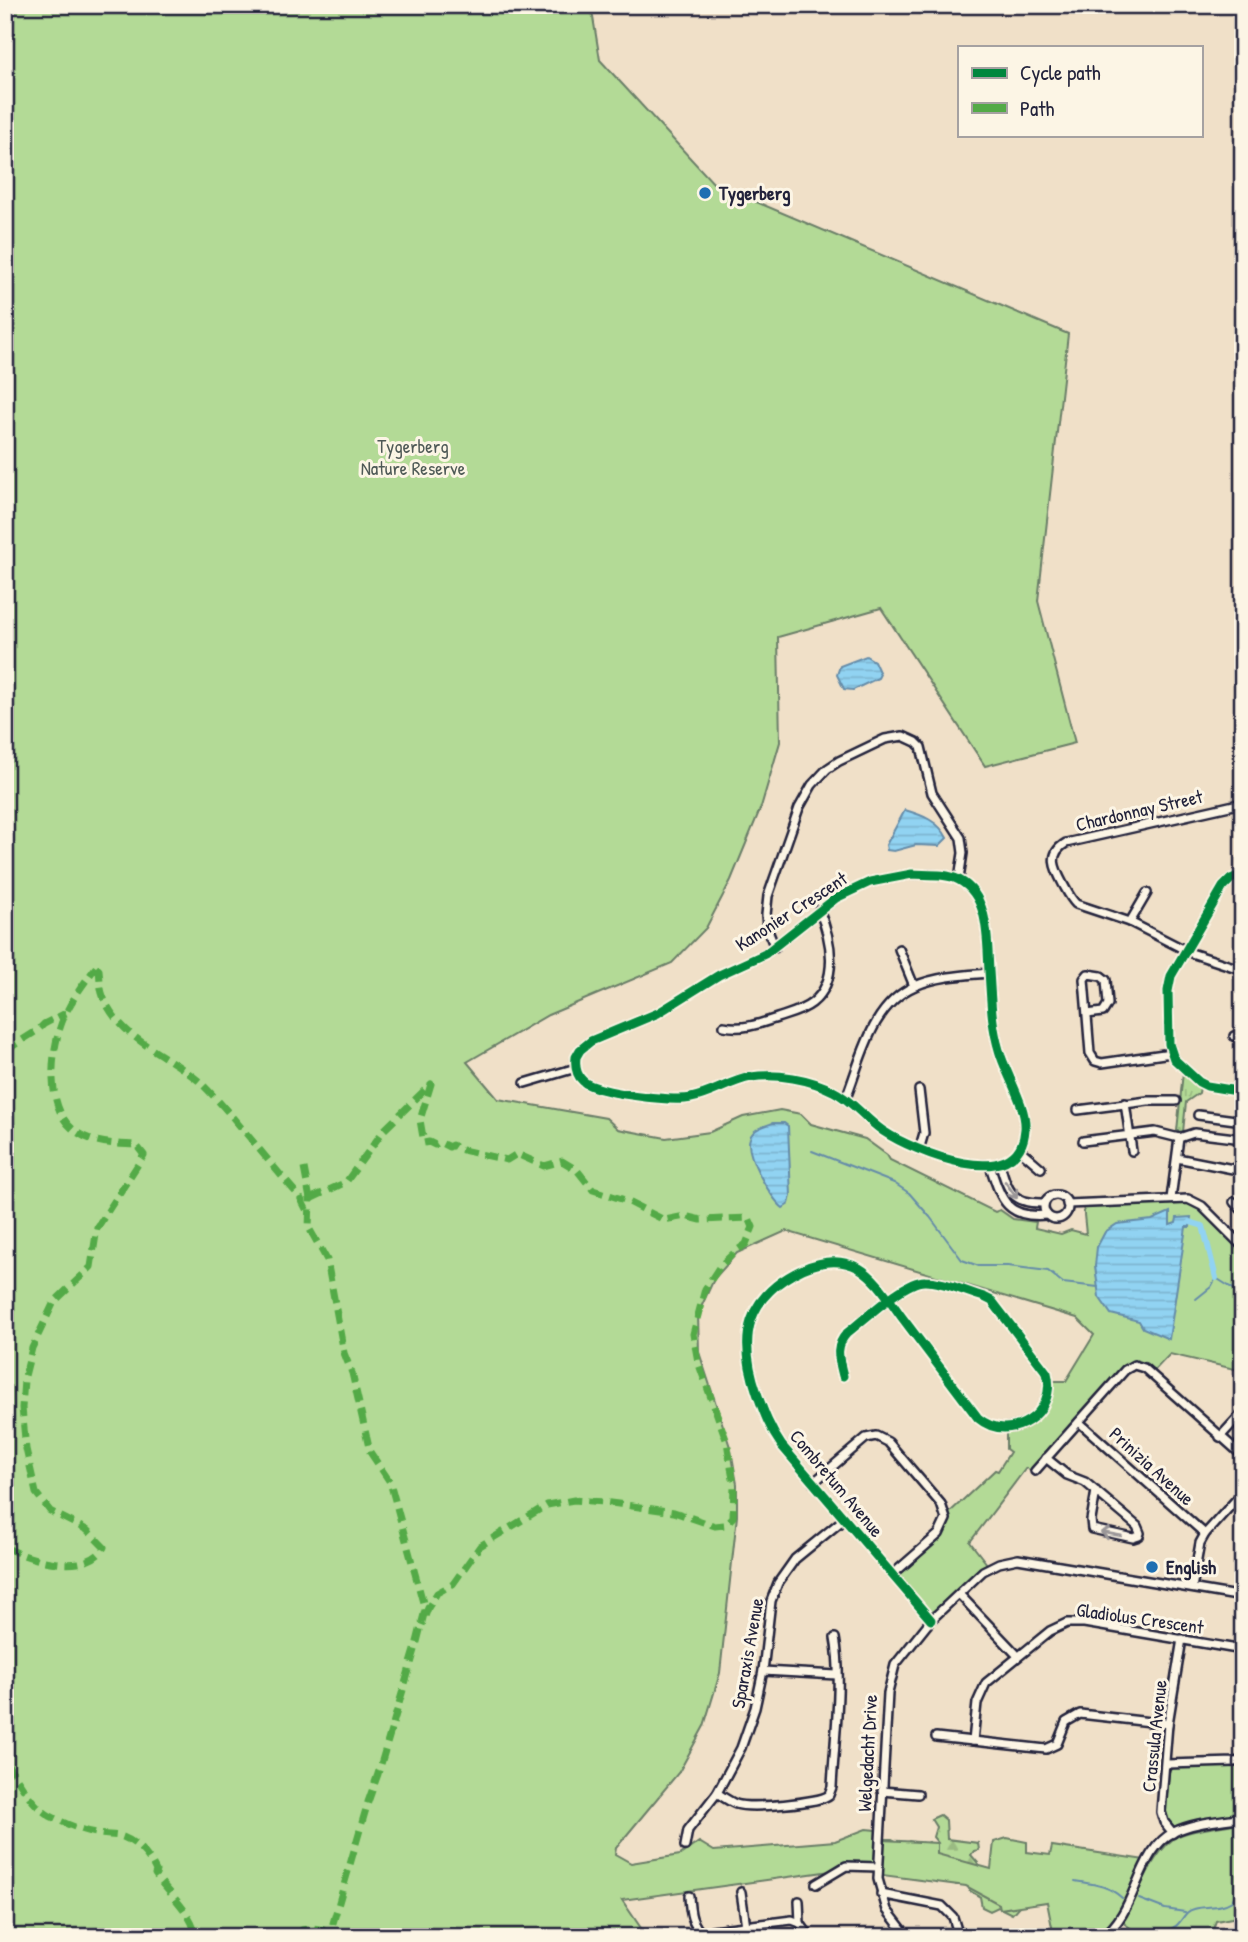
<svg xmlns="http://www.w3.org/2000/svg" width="1248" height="1942" viewBox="0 0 1248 1942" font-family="'Patrick Hand',sans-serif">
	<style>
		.grass { fill: url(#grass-tufts); stroke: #6a7e68; stroke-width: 2 }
		.forest { fill: url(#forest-firs); stroke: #6a7e68; stroke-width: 2 }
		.park { fill: #b3da96; stroke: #6a7e68; stroke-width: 2 }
		.water { fill: url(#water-rules); stroke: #658ca9; stroke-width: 2 }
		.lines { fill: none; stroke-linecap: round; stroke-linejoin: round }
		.stream { stroke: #658ca9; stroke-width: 2 }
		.canal { stroke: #91d3f2; stroke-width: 6 }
		.minor-casing { stroke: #22223b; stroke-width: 12 }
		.minor { stroke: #fcf5e5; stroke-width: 7 }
		.quiet { stroke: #53aa46; stroke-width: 7; stroke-dasharray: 14 7; stroke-linecap: butt }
		.cycleway-casing { stroke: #fcf5e5; stroke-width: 13 }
		.cycleway { stroke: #00873e; stroke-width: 9 }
		.oneway { stroke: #9a9698 }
		.poi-dot { fill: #1f6fb2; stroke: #fcf5e5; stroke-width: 2.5 }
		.labels { text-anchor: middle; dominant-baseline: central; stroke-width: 6; stroke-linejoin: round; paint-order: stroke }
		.poi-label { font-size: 19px; font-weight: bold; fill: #22223b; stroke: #fcf5e5; text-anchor: start }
		.park-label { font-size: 19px; fill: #4e5956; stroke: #fcf5e5 }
		.street-label { font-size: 19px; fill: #22223b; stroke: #fcf5e5 }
	</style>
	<defs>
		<pattern id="grass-tufts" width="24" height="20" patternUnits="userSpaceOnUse" patternTransform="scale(1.75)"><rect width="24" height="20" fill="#b3da96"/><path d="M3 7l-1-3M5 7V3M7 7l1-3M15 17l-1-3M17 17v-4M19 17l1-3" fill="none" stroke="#9abb82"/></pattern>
		<pattern id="forest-firs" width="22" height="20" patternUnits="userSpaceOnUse" patternTransform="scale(1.75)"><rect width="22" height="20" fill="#b3da96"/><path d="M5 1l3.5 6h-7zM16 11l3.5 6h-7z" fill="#9abb82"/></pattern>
		<pattern id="water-rules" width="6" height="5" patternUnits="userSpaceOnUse" patternTransform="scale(1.75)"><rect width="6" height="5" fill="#91d3f2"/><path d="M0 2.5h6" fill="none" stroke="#7db5d0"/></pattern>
	</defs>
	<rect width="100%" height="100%" fill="#f0e0c8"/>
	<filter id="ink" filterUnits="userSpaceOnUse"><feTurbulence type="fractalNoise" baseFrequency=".0143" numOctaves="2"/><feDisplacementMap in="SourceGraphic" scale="14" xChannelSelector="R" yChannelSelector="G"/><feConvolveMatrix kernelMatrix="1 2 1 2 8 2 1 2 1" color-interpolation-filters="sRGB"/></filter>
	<g filter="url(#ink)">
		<!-- grass -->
		<polygon class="grass" points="1183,1072 1200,1087 1199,1093 1186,1102 1183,1132 1177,1131"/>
		<!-- forest -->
		<polygon class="forest" points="940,1815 946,1820 947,1839 978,1843 979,1850 974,1851 971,1855 978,1863 974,1872 1020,1905 1012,1914 998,1907 990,1911 982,1907 980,1897 970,1891 967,1885 956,1885 952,1881 881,1870 883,1839 892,1839 903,1845 909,1841 925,1844 929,1842 933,1846 938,1843 933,1837 936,1827 931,1819"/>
		<!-- park -->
		<g class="park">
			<path d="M5 5H591L600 60 714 184 1068 334 1038 601 1075 743 985 766 881 608 778 637 780 742 761 807 731 880 706 928 672 963 548 1015 467 1062 498 1099 606 1118 618 1129 666 1138 710 1132 743 1117 780 1110 801 1114 811 1124 865 1139 887 1155 890 1160 995 1212 1000 1210 1013 1219 1036 1222 1035 1228 1061 1234 1071 1230 1086 1234 1083 1205 1191 1202 1200 1207 1243 1250V1371L1170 1354 1153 1372 1140 1363 1126 1365 1031 1471 1026 1468 970 1542 987 1564 933 1612 926 1609 901 1581V1571L944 1532 948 1524 949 1513 995 1470 998 1471 1010 1452 1006 1449V1433C1031 1430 1053 1407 1052 1381H1066L1094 1335 1077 1318 786 1231 737 1253 714 1279 698 1314 699 1352 731 1450 737 1484V1516L720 1673 704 1726 679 1772 616 1848 615 1854 631 1863 680 1855 699 1842 714 1851 835 1841 866 1829 876 1830 874 1865 622 1900 647 1937H5Z"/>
			<polygon points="1243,1763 1243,1814 1177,1827 1171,1825 1165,1814 1169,1772 1172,1768"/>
			<path d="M1243 1822V1916L1216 1921 1210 1937H1143L1122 1922C1137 1899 1153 1848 1178 1836 1197 1828 1222 1827 1243 1822Z"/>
			<path d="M1007 1838 1027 1842V1852L1050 1855 1052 1846 1145 1860C1135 1880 1117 1932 1093 1937 1081 1939 1066 1937 1054 1937L1047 1902 1000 1909 999 1904 966 1886 882 1875 883 1840 937 1843V1854L991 1869 994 1842Z"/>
		</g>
		<!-- water -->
		<g class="water">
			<polygon points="866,656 874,661 880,674 878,678 853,690 844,689 837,675 840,666"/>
			<path d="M905 810C922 815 939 821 947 838L939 846 916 845 894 851 887 850 886 845Z"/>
			<path d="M773 1123H784L788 1126 791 1196 789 1204 783 1208C771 1199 744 1153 750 1138 753 1129 764 1126 773 1123Z"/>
			<polygon points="1170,1212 1170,1225 1176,1223 1177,1218 1191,1217 1190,1227 1186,1227 1169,1339 1143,1328 1139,1321 1111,1314 1099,1297 1095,1266 1097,1247 1105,1232 1117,1224 1152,1220"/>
		</g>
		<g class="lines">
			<!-- stream -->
			<g class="stream">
				<polyline points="812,1151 894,1183 909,1193 930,1217 962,1260 979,1266 1008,1266 1048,1271 1063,1283 1098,1287"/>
				<polyline points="1196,1299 1211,1287 1216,1278 1243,1295"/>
				<path d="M1075 1881C1093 1884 1108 1885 1122 1898"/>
				<polyline points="1139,1899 1165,1909 1185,1912"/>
				<path d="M1154 1937C1162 1930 1172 1931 1178 1924 1184 1918 1185 1911 1194 1909 1208 1905 1219 1909 1232 1901L1243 1879"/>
			</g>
			<!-- canal -->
			<polyline class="canal" points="1190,1222 1203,1226 1216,1278"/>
			<!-- minor casing -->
			<g class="minor-casing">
				<g id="minor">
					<path d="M1243 803 1066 843C1047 854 1055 869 1063 884 1067 891 1070 898 1076 904L1130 922 1191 953 1243 970"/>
					<path d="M912 874C926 875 946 873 959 880 990 896 987 941 989 971 991 998 991 1023 999 1050 1005 1073 1027 1106 1025 1129 1021 1197 913 1151 883 1131 865 1119 852 1100 833 1091 810 1079 777 1073 751 1077 730 1081 712 1094 691 1098 673 1102 595 1093 583 1081 576 1075 575 1066 576 1057L580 1050 591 1041 658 1013 719 975 765 954 836 898 870 882Z"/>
					<polyline points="1243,874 1231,879 1223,887 1171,976 1168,991 1169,1044 1174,1059 1199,1082 1207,1086 1243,1092"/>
					<polyline points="1130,922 1147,893"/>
					<polyline points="775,948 767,928 766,915 768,896 799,808 812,785 827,769 839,761 885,739 903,736 916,742 921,747 932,793 961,838 963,853 959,879"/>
					<polyline points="899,949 914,986"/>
					<polyline points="1087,1014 1103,1012 1108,1004 1106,980 1101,976 1088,974 1084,979 1090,1053 1095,1061 1102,1063 1171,1053"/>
					<path d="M724 1026C743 1030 759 1024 777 1018 789 1014 802 1011 812 1003 840 981 831 938 819 910"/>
					<polyline points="1234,1036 1243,1038"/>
					<polyline points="525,1083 576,1068"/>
					<path d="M846 1098C862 1058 871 1005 915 986 938 976 965 975 989 973"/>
					<polyline points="1125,1103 1132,1151"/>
					<polyline points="1078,1110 1148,1101 1176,1101"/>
					<polyline points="1198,1115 1243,1121"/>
					<polyline points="1083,1141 1155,1132 1179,1138 1194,1133 1243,1139"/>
					<polyline points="1019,1149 1041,1168"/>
					<polyline points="919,1150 924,1133 919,1090"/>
					<polyline points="1177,1158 1243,1171"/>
					<path d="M1000 1164C1008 1192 1012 1204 1044 1203"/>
					<path d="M990 1166C1001 1199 1006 1219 1047 1215"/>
					<circle cx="1056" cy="1207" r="12"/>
					<polyline points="1171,1199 1179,1138"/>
					<polyline points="1234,1202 1243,1211"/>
					<polyline points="1067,1204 1188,1199 1202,1206 1243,1247"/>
					<path d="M843 1376C839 1359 834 1347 847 1333 864 1320 905 1280 925 1281 944 1281 966 1292 984 1297L992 1301 1047 1373C1058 1413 1010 1445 978 1418 953 1385 929 1353 904 1320 891 1303 878 1279 859 1268 840 1258 821 1261 803 1269 745 1296 738 1338 757 1393 764 1413 770 1429 782 1446L931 1620"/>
					<polyline points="1079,1422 1205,1534"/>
					<polyline points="1220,1437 1243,1412"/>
					<polyline points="1046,1458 1067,1475 1085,1482 1137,1526 1140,1533 1139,1536 1133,1538 1092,1529 1091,1520 1096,1491"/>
					<polyline points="1035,1471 1125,1370 1134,1365 1144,1368 1243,1456"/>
					<polyline points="813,1483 866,1438 876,1436 888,1442 941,1504 946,1519 939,1534 892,1575"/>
					<polyline points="1192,1588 1200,1543 1205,1534 1243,1492"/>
					<polyline points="959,1594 1018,1656"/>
					<polyline points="763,1671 837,1675"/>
					<polyline points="936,1737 1046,1749 1057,1744 1066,1722 1080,1714 1168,1724"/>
					<polyline points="973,1741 977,1703 986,1683 1050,1631 1067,1623 1084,1623 1243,1650"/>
					<polyline points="1167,1764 1235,1762 1243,1759"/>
					<polyline points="882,1791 918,1794"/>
					<path d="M717 1793C723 1797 730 1802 736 1804 749 1809 820 1803 829 1795L832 1787C834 1743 843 1679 835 1638"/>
					<polyline points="1173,1833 1164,1822 1161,1812 1168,1724 1182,1639"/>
					<polyline points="685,1846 688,1830 717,1793 741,1748 755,1708 763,1671 771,1601 778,1583 795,1559 844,1519"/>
					<polyline points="816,1884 846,1866 878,1867"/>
					<polyline points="741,1892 746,1926"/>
					<polyline points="881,1894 942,1906 953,1917 959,1937"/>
					<path d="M689 1896C690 1913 691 1924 704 1936"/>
					<polyline points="799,1901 800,1923 810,1937"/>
					<polyline points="704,1937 712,1930 792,1920 800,1923"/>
					<polyline points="908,1937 887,1910 878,1879 888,1693 895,1665 931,1620 983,1571 999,1563 1018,1559 1243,1597"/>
					<path d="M1102 1937C1138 1912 1136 1851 1174 1832 1194 1822 1221 1821 1243 1817"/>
				</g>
			</g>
			<!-- minor -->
			<use href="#minor" class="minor"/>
			<!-- quiet -->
			<g class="quiet">
				<path d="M96 967 99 970C100 979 100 988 103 996 120 1041 171 1055 202 1084 237 1119 267 1161 300 1197L308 1213"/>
				<polyline points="5,1051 38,1030 44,1024 66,1013"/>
				<polyline points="304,1168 310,1199 309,1228 327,1260 344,1353 352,1373 370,1452 390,1482 425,1610 415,1650 378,1774 368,1802 329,1937"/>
				<polyline points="310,1199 346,1182 384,1130 431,1084 420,1120 424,1143 429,1142 435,1145 439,1142 449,1147 452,1145 458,1149 507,1160 517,1154 544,1166 562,1161 577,1170 593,1190 625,1200 664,1220 685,1216 701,1220 749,1218 753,1227 746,1244 736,1251 720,1266 705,1289 693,1334 698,1362 727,1442 734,1485 733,1517 725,1525 715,1526 674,1512 604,1502 574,1500 547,1505 480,1546 453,1584 437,1593 428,1608 422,1625"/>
				<path d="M5 1547C29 1560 88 1577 104 1547L87 1530 50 1511 36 1493 26 1449 22 1408 24 1380 32 1348 54 1302 91 1267 97 1228 144 1155 136 1145C117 1144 95 1144 78 1133 44 1112 50 1049 64 1017 72 999 84 983 96 967"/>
				<path d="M5 1762C21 1781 28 1803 50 1816 64 1823 80 1830 96 1833 104 1836 115 1834 123 1837 138 1843 149 1856 156 1871L155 1874C167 1892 196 1916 195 1937"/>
				<polyline points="297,1937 302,1930 313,1928 323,1930 327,1937"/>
			</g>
			<!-- cycleway casing -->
			<g class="cycleway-casing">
				<g id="cycleway">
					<path d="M912 874C926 875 946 873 959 880 990 896 987 941 989 971 991 998 991 1023 999 1050 1005 1073 1027 1106 1025 1129 1021 1197 913 1151 883 1131 865 1119 852 1100 833 1091 810 1079 777 1073 751 1077 730 1081 712 1094 691 1098 673 1102 595 1093 583 1081 576 1075 575 1066 576 1057L580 1050 591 1041 658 1013 719 975 765 954 836 898 870 882Z"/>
					<polyline points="1243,874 1231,879 1223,887 1171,976 1168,991 1169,1044 1174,1059 1199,1082 1207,1086 1243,1092"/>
					<path d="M843 1376C839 1359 834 1347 847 1333 864 1320 905 1280 925 1281 944 1281 966 1292 984 1297L992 1301 1047 1373C1058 1413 1010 1445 978 1418 953 1385 929 1353 904 1320 891 1303 878 1279 859 1268 840 1258 821 1261 803 1269 745 1296 738 1338 757 1393 764 1413 770 1429 782 1446L931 1620"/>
				</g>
			</g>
			<!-- cycleway -->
			<use href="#cycleway" class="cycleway"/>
		</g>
		<!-- one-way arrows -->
		<defs><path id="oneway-shaft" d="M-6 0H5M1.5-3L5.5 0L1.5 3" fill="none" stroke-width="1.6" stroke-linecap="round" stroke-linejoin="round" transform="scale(1.75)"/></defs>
		<g class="oneway">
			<use href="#oneway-shaft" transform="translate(1011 1190) rotate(55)"/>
			<use href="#oneway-shaft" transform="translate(1111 1534) rotate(-170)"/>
		</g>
	</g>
	<!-- markers -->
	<g class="poi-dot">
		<circle cx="705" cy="193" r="7"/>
		<circle cx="1152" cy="1567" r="7"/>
	</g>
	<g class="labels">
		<!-- poi labels -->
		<g class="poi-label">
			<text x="719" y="193">Tygerberg</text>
			<text x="1166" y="1567">English</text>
		</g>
		<!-- park labels -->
		<g class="park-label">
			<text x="413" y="446">Tygerberg<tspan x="413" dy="22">Nature Reserve</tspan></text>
		</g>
		<!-- street labels -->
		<g class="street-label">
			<text transform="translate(1139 810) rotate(-13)">Chardonnay Street</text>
			<text transform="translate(791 911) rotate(-33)">Kanonier Crescent</text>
			<text transform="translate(1152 1466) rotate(42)">Prinizia Avenue</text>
			<text transform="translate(837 1483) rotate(50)">Combretum Avenue</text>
			<text transform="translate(1140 1618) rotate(8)">Gladiolus Crescent</text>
			<text transform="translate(747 1653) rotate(-80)">Sparaxis Avenue</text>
			<text transform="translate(1154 1736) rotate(-84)">Crassula Avenue</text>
			<text transform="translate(867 1753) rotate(-87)">Welgedacht Drive</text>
		</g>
	</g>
	<!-- margin -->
	<rect width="1248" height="1942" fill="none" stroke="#fcf5e5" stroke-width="28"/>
	<rect x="14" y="14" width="1220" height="1914" fill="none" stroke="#22223b" stroke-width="2.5" filter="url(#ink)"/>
	<!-- legend -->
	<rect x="958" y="46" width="245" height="91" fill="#fcf5e5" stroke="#a5a1a1" stroke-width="2"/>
	<rect x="972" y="68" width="35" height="10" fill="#00873e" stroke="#a5a1a1" stroke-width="2"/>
	<text x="1020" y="80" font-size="21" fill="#22223b">Cycle path</text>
	<rect x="972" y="103" width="35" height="10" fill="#53aa46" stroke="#a5a1a1" stroke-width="2"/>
	<text x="1020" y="116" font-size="21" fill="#22223b">Path</text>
</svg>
